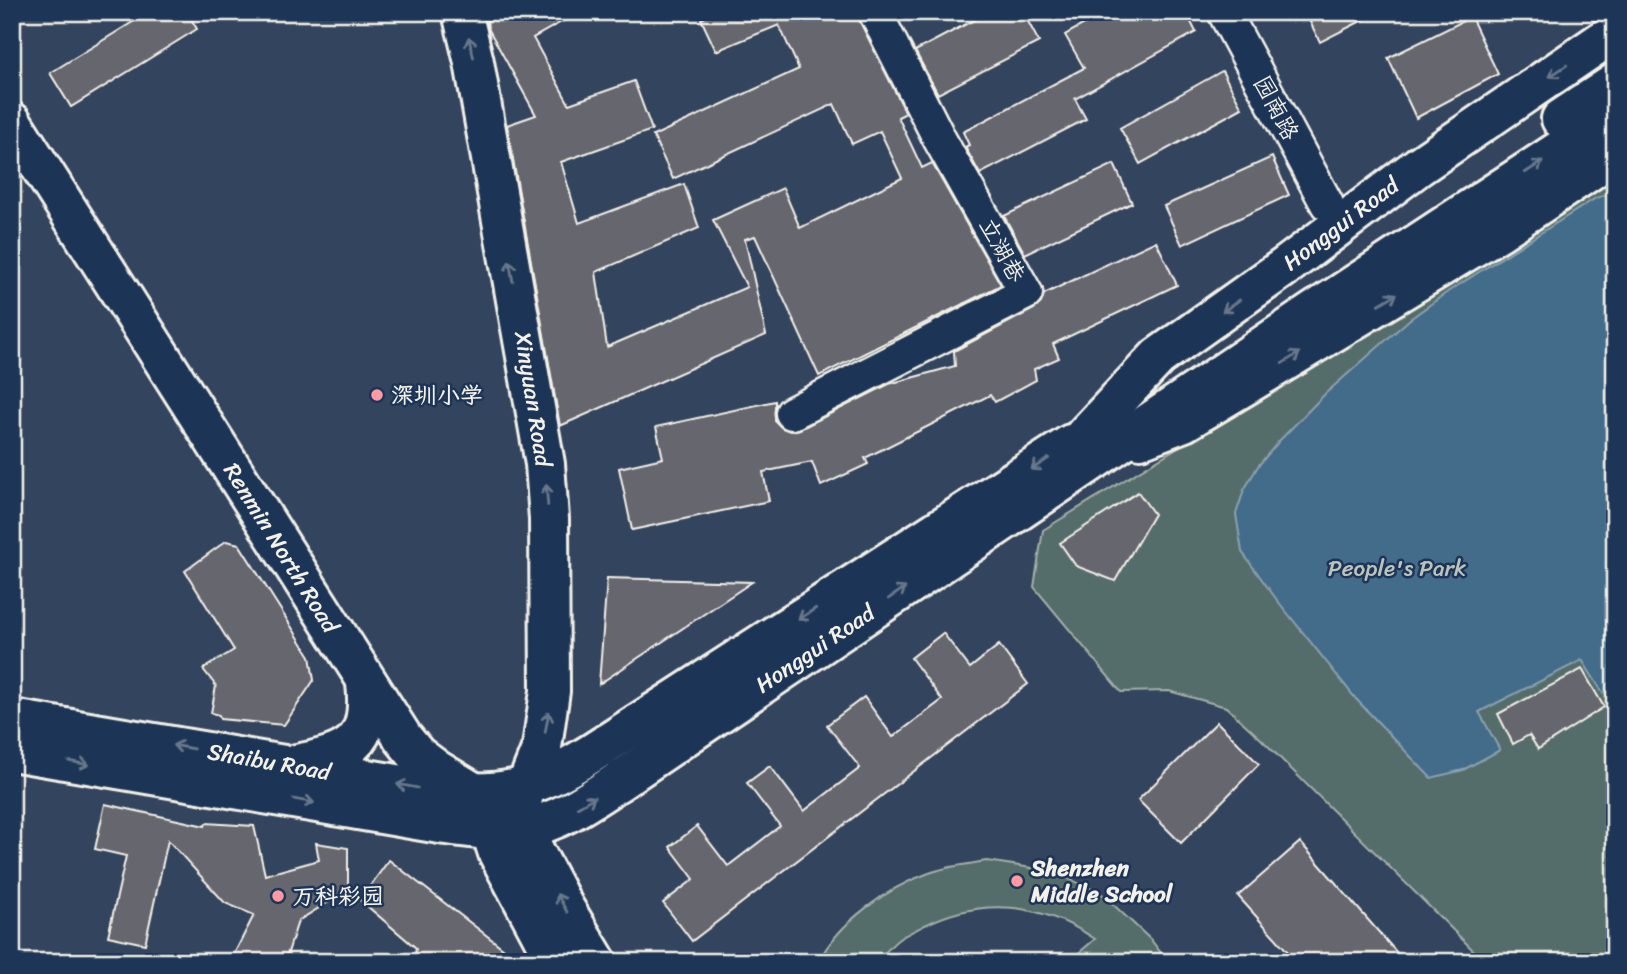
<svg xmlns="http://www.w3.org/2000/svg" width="1627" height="974" viewBox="0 0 1627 974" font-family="Sriracha,'LXGW WenKai TC',sans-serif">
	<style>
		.green { fill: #556d6a; stroke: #a4afa9; stroke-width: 2 }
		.water { fill: #436c8a; stroke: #8aa1b0; stroke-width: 2 }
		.building { fill: #65666e; stroke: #f4f1e8; stroke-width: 2 }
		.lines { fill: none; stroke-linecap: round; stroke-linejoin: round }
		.minor-casing { stroke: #f4f1e8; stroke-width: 37 }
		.tertiary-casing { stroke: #f4f1e8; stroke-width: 44 }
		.secondary-casing { stroke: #f4f1e8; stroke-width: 44 }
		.minor { stroke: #1d3557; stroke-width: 32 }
		.tertiary { stroke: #1d3557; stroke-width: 38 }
		.secondary { stroke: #1d3557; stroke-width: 38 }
		.oneway { stroke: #68778a }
		.poi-dot { fill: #ff9aa2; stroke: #1d3557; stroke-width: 2.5 }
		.labels { text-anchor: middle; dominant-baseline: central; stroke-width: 5; stroke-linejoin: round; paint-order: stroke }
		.street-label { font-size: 23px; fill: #f4f1e8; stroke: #1d3557 }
		.poi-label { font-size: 23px; font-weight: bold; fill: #f4f1e8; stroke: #1d3557; text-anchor: start }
		.park-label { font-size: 23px; fill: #bcc3bc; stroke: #1d3557 }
	</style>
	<rect width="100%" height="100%" fill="#33445e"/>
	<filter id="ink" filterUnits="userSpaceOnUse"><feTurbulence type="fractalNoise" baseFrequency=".0143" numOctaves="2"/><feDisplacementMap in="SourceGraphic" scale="14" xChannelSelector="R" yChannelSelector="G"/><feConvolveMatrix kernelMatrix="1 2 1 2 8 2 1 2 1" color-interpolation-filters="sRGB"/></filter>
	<g filter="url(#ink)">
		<!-- green -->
		<g class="green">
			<polygon points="1615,176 1615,962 1485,962 1261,739 1226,707 1169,691 1121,692 1034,587 1043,530 1542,224"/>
			<path d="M987 861 1051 871 1101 893 1151 940 1168 962H1068L1095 939C1041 903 982 896 923 926 916 930 906 934 899 939 891 945 884 954 877 962H818C839 922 887 888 929 873 947 866 969 864 987 861Z"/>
		</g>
		<!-- water -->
		<polygon class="water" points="1615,192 1615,688 1603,693 1582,660 1479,712 1500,750 1463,770 1431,778 1356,699 1277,600 1242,552 1236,514 1244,490 1258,466 1279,441 1326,393 1410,319 1449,291 1596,198"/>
		<!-- building -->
		<g class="building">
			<polygon points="149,12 187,12 197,29 71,107 50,73"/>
			<polygon points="503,12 579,12 533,38 569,104 634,81 652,130 561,162 579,223 684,184 699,228 596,272 607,347 747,287 713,220 783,188 800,228 902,178 880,131 852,144 834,104 673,179 653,136 799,69 779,25 716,51 701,19 717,12 857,12 859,20 906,113 898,117 922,168 932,163 1001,285 819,376 755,236 745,239 766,335 560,426 507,125 536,115 489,30 487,21"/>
			<polygon points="989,12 1023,12 1039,42 938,94 915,51"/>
			<polygon points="1106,12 1186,12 1196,32 1075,99 1086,119 980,174 965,147 969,145 963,132 1084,68 1065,35"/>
			<polygon points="1305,12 1379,12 1320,42"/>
			<polygon points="1471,17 1498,74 1416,118 1388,58"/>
			<polygon points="1222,71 1242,108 1140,164 1120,128"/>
			<polygon points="1272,157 1289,195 1182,245 1164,206"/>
			<polygon points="1114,164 1132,203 1025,254 1004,216"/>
			<polygon points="1156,241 1177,285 1053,344 1059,358 1034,369 1036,380 995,402 990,395 865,458 868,464 821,486 812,462 763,472 769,501 632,530 619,468 663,458 656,427 775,401 775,421 782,428 790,431 800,429 889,384 955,366 954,351 1034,309 1041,303 1044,294"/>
			<polygon points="1138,492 1154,514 1115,581 1076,566 1060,543"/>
			<polygon points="226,541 239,544 310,656 314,680 284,725 220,719 219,715 211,713 216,686 203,669 234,650 185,571"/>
			<polygon points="607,578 752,582 599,684"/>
			<polygon points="943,633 970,668 999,645 1028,684 692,941 663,903 694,879 670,847 697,826 728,866 780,826 747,783 770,766 804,811 860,768 827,725 864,697 893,737 942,700 911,658"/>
			<polygon points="1582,669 1604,707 1538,749 1529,735 1513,744 1498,714"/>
			<polygon points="1217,722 1259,764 1181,843 1138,800"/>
			<polygon points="105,804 205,826 206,823 254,826 265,875 319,860 316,843 348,848 348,890 298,921 285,962 230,962 254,915 225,903 168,840 145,944 108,936 126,856 95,849"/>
			<polygon points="1300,842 1405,962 1297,962 1238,896"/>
			<polygon points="389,860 521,962 414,962 416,948 360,900"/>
		</g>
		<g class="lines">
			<!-- minor casing -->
			<g class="minor-casing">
				<g id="minor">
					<polyline points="1224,12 1327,204"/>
					<polyline points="792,413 1026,293 940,140 875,12"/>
				</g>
			</g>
			<!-- tertiary casing -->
			<g class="tertiary-casing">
				<g id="tertiary">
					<polyline points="12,122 403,738 417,755 437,770 475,793 484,810 498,853 556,962"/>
					<polyline points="1084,436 1158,357 1286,266 1419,166 1615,32"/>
					<polyline points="1140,439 1184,422 1246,385 1500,231 1615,154"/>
					<path d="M292 765C348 754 373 746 366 683"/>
					<polyline points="523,798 520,815 523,829 564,907 597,962"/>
				</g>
			</g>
			<!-- secondary casing -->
			<g class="secondary-casing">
				<g id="secondary">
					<polyline points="462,12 474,62 545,464 549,519 550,691 542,747 526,787"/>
					<polyline points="1561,119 1615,83"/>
					<path d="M12 719 426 789C501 797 528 793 592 753L1071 444"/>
					<path d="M12 751 446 825C471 828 499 833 524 828 559 823 593 798 622 779L1313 312 1615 114"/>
				</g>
			</g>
			<!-- minor -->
			<use href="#minor" class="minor"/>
			<!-- tertiary -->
			<use href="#tertiary" class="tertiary"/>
			<!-- secondary -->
			<use href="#secondary" class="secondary"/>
		</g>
		<!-- one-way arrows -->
		<defs><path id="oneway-shaft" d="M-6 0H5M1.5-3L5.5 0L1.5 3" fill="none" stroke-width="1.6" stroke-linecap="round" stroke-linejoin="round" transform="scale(1.75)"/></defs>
		<g class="oneway">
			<use href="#oneway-shaft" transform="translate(471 47) rotate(-104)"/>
			<use href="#oneway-shaft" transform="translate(1558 71) rotate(146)"/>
			<use href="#oneway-shaft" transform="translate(1534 167) rotate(-33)"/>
			<use href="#oneway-shaft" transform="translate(511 271) rotate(-100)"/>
			<use href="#oneway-shaft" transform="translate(1388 299) rotate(-31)"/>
			<use href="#oneway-shaft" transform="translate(1231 306) rotate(145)"/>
			<use href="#oneway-shaft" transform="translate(1291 358) rotate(-32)"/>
			<use href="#oneway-shaft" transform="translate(1040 464) rotate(147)"/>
			<use href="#oneway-shaft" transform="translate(547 495) rotate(-94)"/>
			<use href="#oneway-shaft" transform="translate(897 593) rotate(-34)"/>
			<use href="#oneway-shaft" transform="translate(807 614) rotate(147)"/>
			<use href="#oneway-shaft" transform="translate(547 722) rotate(-80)"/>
			<use href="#oneway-shaft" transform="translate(183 747) rotate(-170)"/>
			<use href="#oneway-shaft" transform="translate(79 763) rotate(10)"/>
			<use href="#oneway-shaft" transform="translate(407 786) rotate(-170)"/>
			<use href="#oneway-shaft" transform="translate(304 801) rotate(10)"/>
			<use href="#oneway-shaft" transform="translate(586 802) rotate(-30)"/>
			<use href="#oneway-shaft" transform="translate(562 903) rotate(-119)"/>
		</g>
	</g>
	<!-- markers -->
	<g class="poi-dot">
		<circle cx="377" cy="395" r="7"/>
		<circle cx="1017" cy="881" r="7"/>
		<circle cx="278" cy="896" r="7"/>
	</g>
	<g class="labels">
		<!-- street labels -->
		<g class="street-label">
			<text transform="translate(1276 108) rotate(62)">园南路</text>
			<text transform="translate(1341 224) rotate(-37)">Honggui Road</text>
			<text transform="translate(1002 250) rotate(61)">立湖巷</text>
			<text transform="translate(533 399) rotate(81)">Xinyuan Road</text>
			<text transform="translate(281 548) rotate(58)">Renmin North Road</text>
			<text transform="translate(815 649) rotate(-34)">Honggui Road</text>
			<text transform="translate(269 762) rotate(10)">Shaibu Road</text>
		</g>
		<!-- poi labels -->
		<g class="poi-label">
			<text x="391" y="395">深圳小学</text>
			<text x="1031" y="868">Shenzhen<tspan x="1031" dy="26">Middle School</tspan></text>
			<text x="292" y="896">万科彩园</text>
		</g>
		<!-- park labels -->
		<g class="park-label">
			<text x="1397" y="568">People's Park</text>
		</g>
	</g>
	<!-- margin -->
	<rect width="1627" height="974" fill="none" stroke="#1d3557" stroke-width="42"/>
	<rect x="21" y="21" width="1585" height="932" fill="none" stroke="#f4f1e8" stroke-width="2.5" filter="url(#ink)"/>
</svg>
